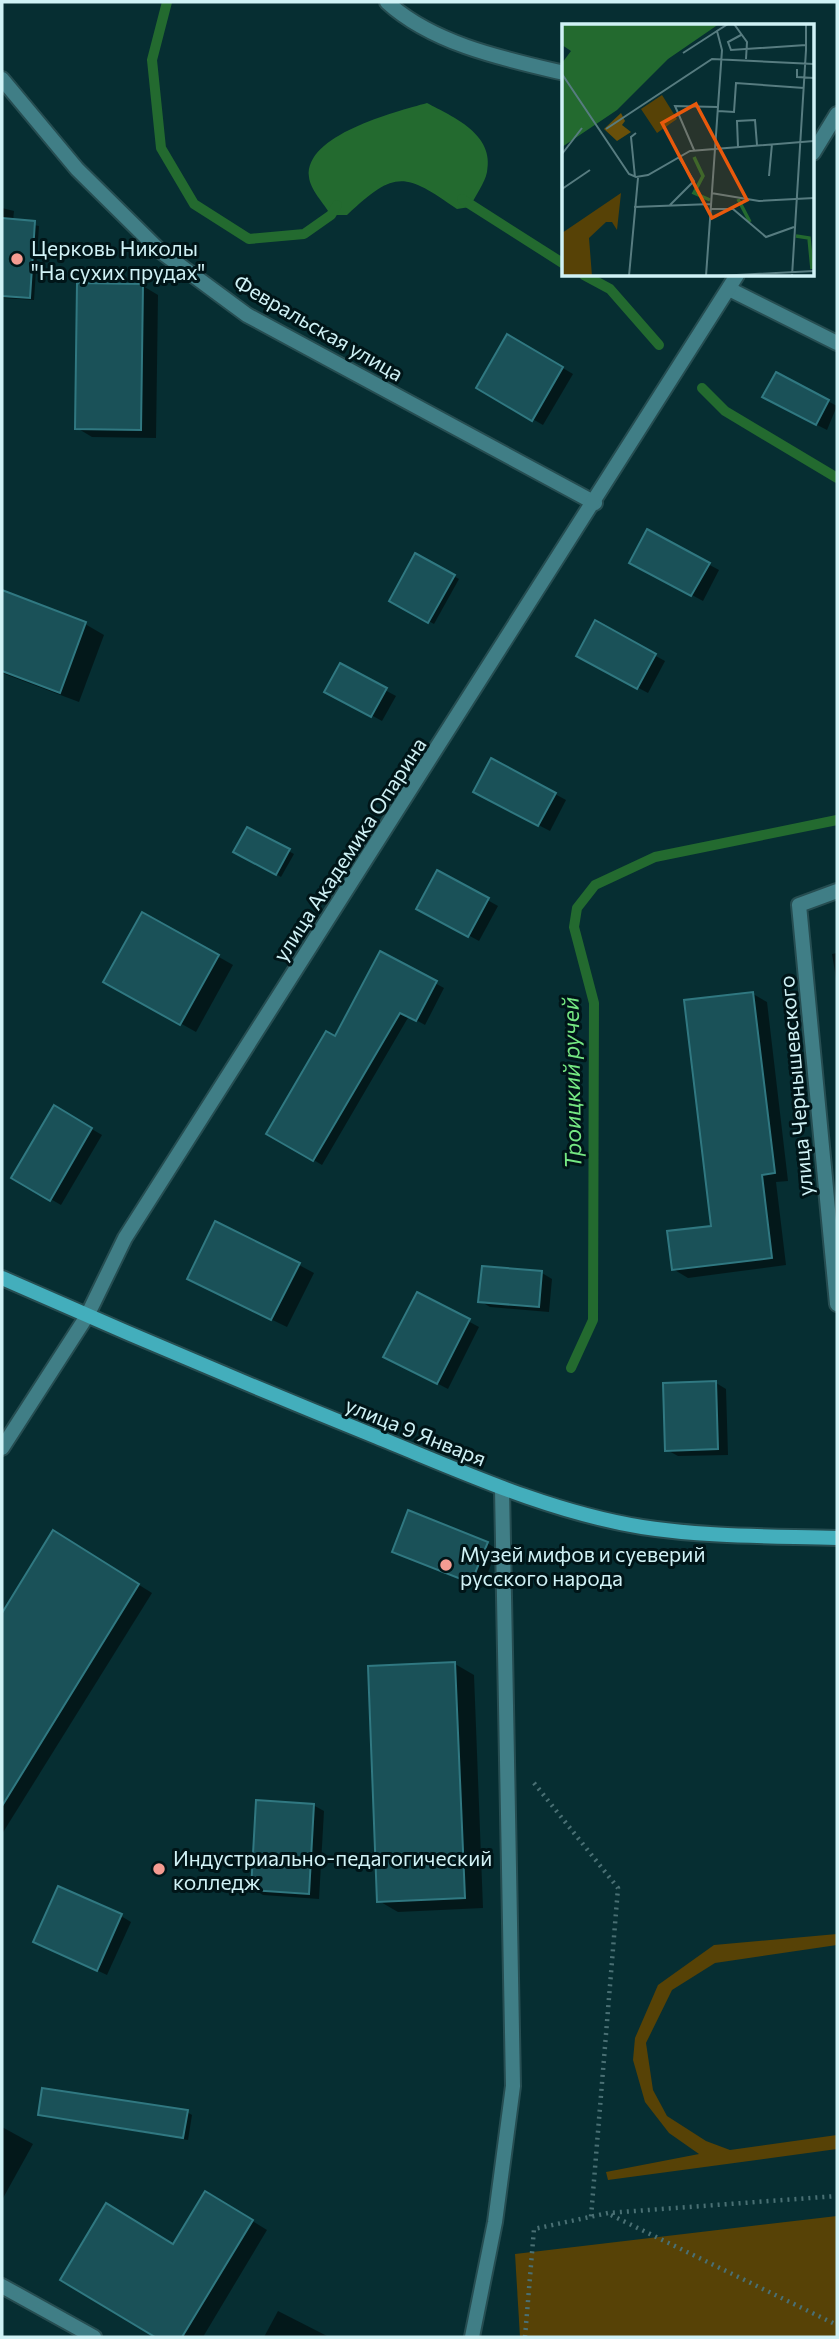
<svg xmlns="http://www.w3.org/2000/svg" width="839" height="2339" viewBox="0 0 839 2339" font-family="Commissioner,sans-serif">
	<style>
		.green { fill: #574206 }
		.water { fill: #236a2f }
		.shadow { fill: #0007 }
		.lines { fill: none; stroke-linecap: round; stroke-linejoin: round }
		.stream { stroke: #236a2f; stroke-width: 10 }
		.building { fill: #1a5158; stroke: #307881; stroke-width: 2 }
		.service-casing { stroke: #264d51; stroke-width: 18 }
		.minor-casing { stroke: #264d51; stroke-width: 18 }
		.secondary-casing { stroke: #264d51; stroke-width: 18 }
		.path { stroke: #4a7074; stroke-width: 4.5; stroke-dasharray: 2 5; stroke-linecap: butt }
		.service { stroke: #407e86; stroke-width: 14 }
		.minor { stroke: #407e86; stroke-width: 14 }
		.secondary { stroke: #43aebc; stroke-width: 14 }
		.poi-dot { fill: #f59c92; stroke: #001518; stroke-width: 2.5 }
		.labels { text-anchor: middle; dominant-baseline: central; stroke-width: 6; stroke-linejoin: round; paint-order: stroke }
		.poi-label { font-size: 21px; fill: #d0f2f6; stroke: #001518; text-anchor: start }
		.street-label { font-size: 21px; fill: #d0f2f6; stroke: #001518 }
		.water-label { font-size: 23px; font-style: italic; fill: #75e883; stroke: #001518 }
		.inset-river { fill: none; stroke: #236a2f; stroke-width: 3.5 }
		.inset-road { fill: none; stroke: #577c80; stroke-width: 2 }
		.view { fill: #e8590c; fill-opacity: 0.15; stroke: #e8590c; stroke-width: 3.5 }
		.inset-edge { fill: none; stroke: #d0f2f6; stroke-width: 3.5 }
	</style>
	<rect width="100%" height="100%" fill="#062e32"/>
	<!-- green -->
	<g class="green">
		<polygon points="837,1934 837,1945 715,1963 672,1990 646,2043 653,2090 667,2116 706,2141 730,2150 837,2135 837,2149 608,2180 606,2172 699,2154 669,2133 645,2102 633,2060 635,2038 658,1985 714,1945"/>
		<polygon points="837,2216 837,2337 520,2337 515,2254"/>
	</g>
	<!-- water -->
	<path class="water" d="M427 103C453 117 495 134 487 172 485 183 475 196 470 207L457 209C404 172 395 170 347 215H331C324 204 310 189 309 177 304 135 395 112 427 103Z"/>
	<!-- shadow -->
	<g class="shadow">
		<polygon points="2,208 14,211 13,221 39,226 34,300 2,298"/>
		<polygon points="143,286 158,295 156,438 92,437 77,428"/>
		<polygon points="508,336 573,374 543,425 478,388"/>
		<polygon points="776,374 837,406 827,430 774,403"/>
		<polygon points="648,532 719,570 703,601 631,562"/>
		<polygon points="416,556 459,579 434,624 391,600"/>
		<polygon points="2,592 85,624 104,635 79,702 2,673"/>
		<polygon points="595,623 665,661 648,693 588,661"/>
		<polygon points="340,666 396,696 382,721 327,691"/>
		<polygon points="555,794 566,800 550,831 486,798"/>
		<polygon points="248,829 294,854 281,877 236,851"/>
		<polygon points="438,872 498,906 479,941 418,908"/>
		<polygon points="143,914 233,965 196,1032 105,981"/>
		<polygon points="837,953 837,984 832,954"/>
		<polygon points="381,954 444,988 425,1025 409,1016 322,1165 269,1133 336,1039"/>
		<polygon points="753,994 767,1002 788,1181 776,1182 786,1265 688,1278 673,1269 713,1227"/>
		<polygon points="54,1107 102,1135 61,1205 14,1178"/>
		<polygon points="299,1265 314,1273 287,1327 204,1287"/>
		<polygon points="542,1273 552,1279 549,1312 490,1307 480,1301"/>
		<polygon points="418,1294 479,1327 448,1389 396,1362"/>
		<polygon points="716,1383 726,1389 728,1455 678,1456 667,1450"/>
		<polygon points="54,1532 152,1593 2,1834 2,1618"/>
		<polygon points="487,1543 497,1549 482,1588 394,1552"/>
		<polygon points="455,1664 474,1675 483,1908 398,1912 379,1901"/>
		<polygon points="313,1805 324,1811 319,1899 263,1895 253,1889"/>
		<polygon points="121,1916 131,1922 107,1975 43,1945"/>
		<polygon points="187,2112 192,2115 188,2140 39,2115"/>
		<polygon points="2,2127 33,2144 2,2200"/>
		<polygon points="206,2193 267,2230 203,2337 159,2337 62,2280 174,2246"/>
		<polygon points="278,2311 329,2337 264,2337"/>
	</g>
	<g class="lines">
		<!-- stream -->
		<g class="stream">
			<polyline points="167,2 152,60 161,148 194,204 249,239 304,234 331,215 337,205"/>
			<polyline points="462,199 564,264"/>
			<polyline points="584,275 610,289 659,345"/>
			<polyline points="702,388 725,411 837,478"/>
			<polyline points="571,1368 593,1320 594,1003 574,927 577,908 595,885 655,857 837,820"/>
		</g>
	</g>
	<!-- building -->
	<g class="building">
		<polygon points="2,218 35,221 30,298 2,296"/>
		<polygon points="77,283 143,284 141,430 75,429"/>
		<polygon points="507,334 563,367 532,421 476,388"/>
		<polygon points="776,372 829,400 816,425 762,397"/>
		<polygon points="647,529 710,563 691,596 629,563"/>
		<polygon points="415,553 455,575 428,623 389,601"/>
		<polygon points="2,590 86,622 60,693 2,671"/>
		<polygon points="595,620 656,654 637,689 576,656"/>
		<polygon points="340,663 387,688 371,717 324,692"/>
		<polygon points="491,758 556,793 538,826 473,792"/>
		<polygon points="247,827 290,849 276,875 233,852"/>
		<polygon points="437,870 489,898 468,937 416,909"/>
		<polygon points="142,912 219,955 180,1025 103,982"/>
		<polygon points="380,951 437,981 416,1021 400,1013 313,1161 266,1134 326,1031 335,1036"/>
		<polygon points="753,992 775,1173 762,1175 772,1258 672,1270 667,1231 711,1226 684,1000"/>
		<polygon points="54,1105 92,1128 50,1201 11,1178"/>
		<polygon points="215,1221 300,1263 271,1320 187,1279"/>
		<polygon points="482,1266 542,1271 539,1307 478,1302"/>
		<polygon points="417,1292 470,1319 437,1384 383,1357"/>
		<polygon points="716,1381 718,1449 665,1451 663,1383"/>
		<polygon points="408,1510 488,1542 471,1583 392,1552"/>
		<polygon points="53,1530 139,1584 2,1806 2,1613"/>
		<polygon points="455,1662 465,1898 377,1902 368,1666"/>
		<polygon points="256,1800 314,1804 309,1894 251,1890"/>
		<polygon points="58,1886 122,1914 97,1971 33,1942"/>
		<polygon points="42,2088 188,2110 183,2138 38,2115"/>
		<polygon points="205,2191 253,2220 182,2337 155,2337 60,2280 106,2203 173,2244"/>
	</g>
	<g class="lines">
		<!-- service casing -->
		<g class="service-casing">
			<polyline id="service" points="472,2337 495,2222 513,2086 502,1488"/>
		</g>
		<!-- minor casing -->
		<g class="minor-casing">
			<g id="minor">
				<path d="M387 2C433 44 504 59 564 73"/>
				<polyline points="2,79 77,169 159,250 247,315 595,503"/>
				<polyline points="813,153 837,114"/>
				<polyline points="729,289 837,343"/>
				<polyline points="837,891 799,905 837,1304"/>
				<polyline points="2,1448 87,1316 125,1238 737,275"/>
				<polyline points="2,2286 94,2337"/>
			</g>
		</g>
		<!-- secondary casing -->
		<g class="secondary-casing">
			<path id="secondary" d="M2 1278C126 1333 251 1386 377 1437 463 1472 549 1512 642 1527 706 1537 772 1536 837 1538"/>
		</g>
		<!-- path -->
		<g class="path">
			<polyline points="534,1783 618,1888 591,2217"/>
			<polyline points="611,2215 837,2325"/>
			<polyline points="525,2337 534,2229 608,2213 837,2196"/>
		</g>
		<!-- service -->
		<use href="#service" class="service"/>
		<!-- minor -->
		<use href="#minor" class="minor"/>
		<!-- secondary -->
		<use href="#secondary" class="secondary"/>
	</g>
	<!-- markers -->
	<g class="poi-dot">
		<circle cx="17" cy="259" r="7"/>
		<circle cx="446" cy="1565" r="7"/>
		<circle cx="159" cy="1869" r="7"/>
	</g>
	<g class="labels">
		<!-- poi labels -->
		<g class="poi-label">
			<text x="31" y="247">Церковь Николы<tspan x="31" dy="24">"На сухих прудах"</tspan></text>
			<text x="460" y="1553">Музей мифов и суеверий<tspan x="460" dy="24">русского народа</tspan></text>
			<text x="173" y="1857">Индустриально-педагогический<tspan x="173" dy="24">колледж</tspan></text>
		</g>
		<!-- street labels -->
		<g class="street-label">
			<text transform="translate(319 327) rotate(30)">Февральская улица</text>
			<text transform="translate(349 849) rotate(-57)">улица Академика Опарина</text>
			<text transform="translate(795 1086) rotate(-95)">улица Чернышевского</text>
			<text transform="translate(416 1431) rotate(22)">улица 9 Января</text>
		</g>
		<!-- water labels -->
		<g class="water-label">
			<text transform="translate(571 1083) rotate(-91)">Троицкий ручей</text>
		</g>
	</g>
	<!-- overview -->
	<g transform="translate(562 24)">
		<rect width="252" height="252" fill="#062e32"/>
		<path d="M100 71 115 95 95 109 79 85ZM59 169 55 206 50 198H44L27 214 30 252H0V209Z" fill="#574206"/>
		<path d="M59 89 63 97 60 101 69 108 55 117 42 105Z" fill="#69500a"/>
		<path d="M0 0H157L106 35 55 86 0 123V39L9 27 0 21Z" fill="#236a2f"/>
		<path class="inset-river" d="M132 133 141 152 132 169 148 176M176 175 188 198M234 212 247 214 250 245"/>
		<path class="inset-road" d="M172 0 185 18 184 35M179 11 166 18 169 26 244 21M121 29 155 7M235 45V53L252 54M0 50 67 150 74 153 86 151 128 127 252 117M156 87 172 88 174 59 242 64M44 105 150 35 252 40M176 123 175 97 193 96 195 121M132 126 113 82 156 83M0 130 20 104M207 152 210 120M73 153 69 113 74 109M0 165 28 146M149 169 197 177 252 174M108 181 132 157 117 134M72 183 149 180M148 185H171L204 213 232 203M67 252 76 154M144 252 160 26 155 7 166 0M156 252 252 247M230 252 244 26V0H239"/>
		<path class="view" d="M134 80 185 176 150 194 100 99Z"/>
		<rect width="252" height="252" class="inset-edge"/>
	</g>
	<!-- border -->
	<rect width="839" height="2339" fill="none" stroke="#d0f2f6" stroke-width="7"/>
</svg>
